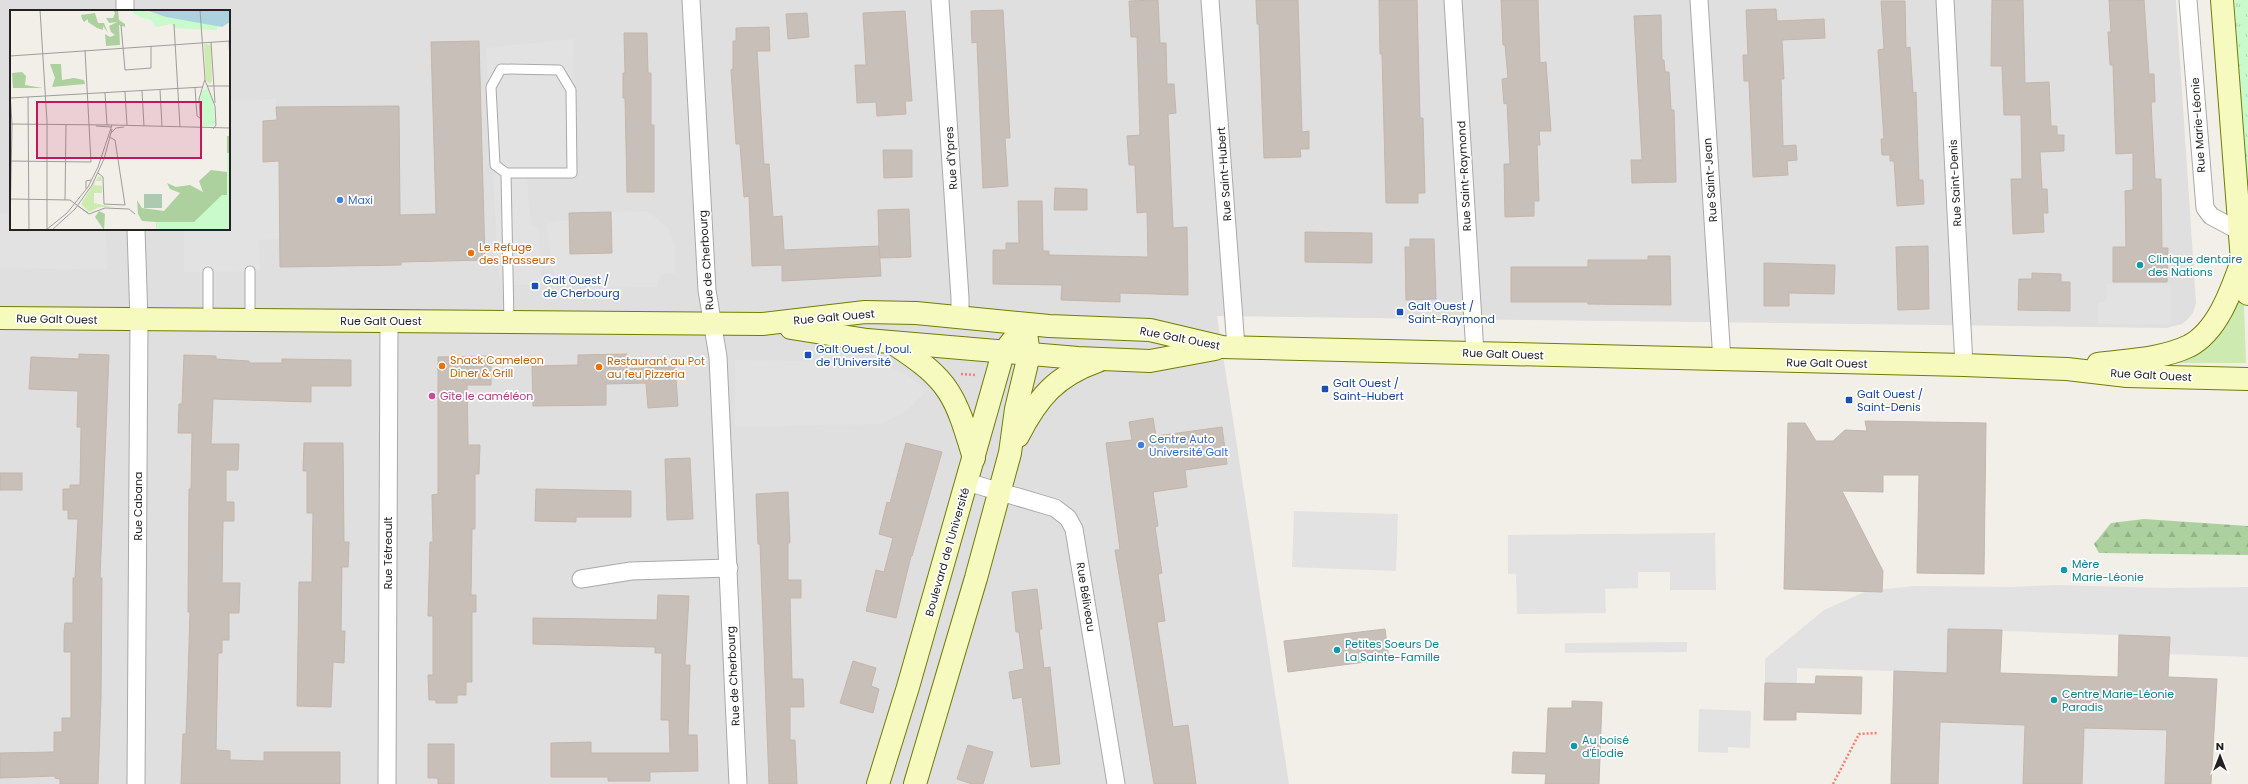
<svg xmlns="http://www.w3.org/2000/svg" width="2248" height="784" viewBox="0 0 2248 784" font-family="Poppins,sans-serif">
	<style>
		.residential { fill: #e0dfdf; fill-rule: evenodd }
		.grass { fill: #cdebb0 }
		.forest { fill: url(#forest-firs) }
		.park { fill: url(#park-tufts) }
		.parking { fill: #e2e2e2 }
		.building { fill: #c7bfb8; stroke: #c4b6ab }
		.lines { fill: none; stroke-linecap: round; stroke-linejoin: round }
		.lane-casing { stroke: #a9a9a9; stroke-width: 11 }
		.street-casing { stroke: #a9a9a9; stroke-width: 19 }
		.secondary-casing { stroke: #707d05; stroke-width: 24 }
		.path { stroke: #fa8072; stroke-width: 2.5; stroke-dasharray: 2 2; stroke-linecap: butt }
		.lane { stroke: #fff; stroke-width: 9 }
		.street { stroke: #fff; stroke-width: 17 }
		.secondary { stroke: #f7fabf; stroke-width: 22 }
		.shop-dot { fill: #3f7fe0; stroke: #fff; stroke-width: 1.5 }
		.food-dot { fill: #e8710a; stroke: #fff; stroke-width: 1.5 }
		.culture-dot { fill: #0f9aa8; stroke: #fff; stroke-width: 1.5 }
		.transit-dot { fill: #1a4fb4; stroke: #fff; stroke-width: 1.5 }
		.hotel-dot { fill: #d1479c; stroke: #fff; stroke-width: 1.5 }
		.labels { text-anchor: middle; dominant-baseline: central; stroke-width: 3.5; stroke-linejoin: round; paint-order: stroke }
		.street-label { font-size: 11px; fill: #222; stroke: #fff }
		.shop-label { font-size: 11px; fill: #366cbe; stroke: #fff; text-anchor: start }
		.food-label { font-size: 11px; fill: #c56008; stroke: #fff; text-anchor: start }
		.culture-label { font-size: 11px; fill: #0d838f; stroke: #fff; text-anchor: start }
		.transit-label { font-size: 11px; fill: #164399; stroke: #fff; text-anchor: start }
		.hotel-label { font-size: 11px; fill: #b23c85; stroke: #fff; text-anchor: start }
		.inset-road { fill: none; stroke: #9f9d99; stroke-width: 1 }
		.view { fill: #c2185b; fill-opacity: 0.15; stroke: #c2185b; stroke-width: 2 }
		.inset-edge { fill: none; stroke: #222; stroke-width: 2 }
	</style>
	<defs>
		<pattern id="forest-firs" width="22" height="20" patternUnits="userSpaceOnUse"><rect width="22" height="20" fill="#add19e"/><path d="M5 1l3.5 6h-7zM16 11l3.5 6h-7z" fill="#95b388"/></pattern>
		<pattern id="park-tufts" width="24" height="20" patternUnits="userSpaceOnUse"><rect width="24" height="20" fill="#c8facc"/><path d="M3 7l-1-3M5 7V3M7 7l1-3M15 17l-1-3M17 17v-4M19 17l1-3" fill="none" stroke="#acd6af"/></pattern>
	</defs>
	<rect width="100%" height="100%" fill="#f2efe9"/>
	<!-- residential -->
	<path class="residential" d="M0 0H2176L2196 303 2193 313 2187 320 2182 324 2167 328 1217 316 1289 784H0ZM11 11H229V229H11Z"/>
	<!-- grass -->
	<path class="grass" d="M2241 297 2244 305 2246 363H2174C2214 350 2223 332 2241 297Z"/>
	<!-- forest -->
	<polygon class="forest" points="2144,519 2248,526 2248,555 2099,553 2094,544 2111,523"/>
	<!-- park -->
	<polygon class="park" points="2235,0 2248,0 2248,199 2235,11"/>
	<!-- parking -->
	<g class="parking">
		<polygon points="573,39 575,177 527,180 531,226 539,229 542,285 501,285 498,269 486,48"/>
		<polygon points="276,99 277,120 263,121 263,161 279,161 280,239 259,240 260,271 184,272 184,229 229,229 229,100"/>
		<polygon points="648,211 668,228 675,244 675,273 659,275 657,287 555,286 546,223 569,220 570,254 611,253 611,212"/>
		<polygon points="0,214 11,214 11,229 106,229 107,270 0,268"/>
		<polygon points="2107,284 2171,284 2171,324 2098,324 2098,302 2106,302"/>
		<polygon points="735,360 882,363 907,375 928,390 906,411 881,424 735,427"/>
		<polygon points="1294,511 1398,514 1396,571 1292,567"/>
		<polygon points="1715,533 1716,590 1670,590 1670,572 1638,572 1638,588 1605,589 1606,613 1517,614 1516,574 1508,574 1508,535"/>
		<polygon points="2057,585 2167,588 2248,587 2248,657 2169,654 2170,637 1949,629 1947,673 1797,668 1797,684 1765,683 1765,659 1789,639 1824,610 1867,591 1914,586 2011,587"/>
		<polygon points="1687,642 1687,652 1565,653 1565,643"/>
		<polygon points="1699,709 1751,711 1750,748 1728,747 1728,753 1698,752"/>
		<polygon points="1940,722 2025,725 2023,784 1938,784"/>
		<polygon points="2084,728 2167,730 2165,784 2082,784"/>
	</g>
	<!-- building -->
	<g class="building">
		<polygon points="1158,0 1160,43 1166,43 1167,84 1174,84 1176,113 1168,114 1173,228 1187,227 1188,295 1120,293 1120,302 1061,300 1062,285 993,284 993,250 1006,250 1006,243 1019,243 1018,201 1042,201 1043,251 1049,251 1049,255 1148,257 1147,212 1137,213 1135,165 1129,165 1127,136 1140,135 1137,37 1131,37 1129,1"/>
		<polygon points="1256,0 1298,0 1302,132 1309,131 1309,149 1300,149 1301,157 1264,158 1259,24 1257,24"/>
		<polygon points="1379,0 1417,0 1420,118 1423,118 1425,193 1418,193 1418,203 1386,203 1382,54 1380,54"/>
		<polygon points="1501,0 1538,0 1540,63 1546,62 1551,131 1539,131 1540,145 1537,145 1539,201 1534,201 1534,216 1505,217 1504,164 1510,164 1507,103 1504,104 1502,79 1508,78 1505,45 1503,45"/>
		<polygon points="1992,0 2023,0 2025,83 2049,82 2051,126 2057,126 2057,135 2064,135 2064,151 2040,152 2042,189 2047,189 2048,213 2043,213 2044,232 2013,234 2011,179 2022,179 2021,115 2004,115 2002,66 1991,66"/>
		<polygon points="2109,0 2144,0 2149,74 2154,74 2155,102 2151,102 2155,179 2161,179 2162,248 2168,248 2167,282 2113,282 2113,247 2126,247 2125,191 2133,190 2133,153 2116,154 2113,65 2110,65 2108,32 2111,32"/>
		<polygon points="1881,1 1905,1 1906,48 1910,47 1913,93 1916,92 1919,180 1923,180 1924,204 1897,206 1894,161 1890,161 1890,155 1882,155 1881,139 1884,139 1878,50 1884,49"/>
		<polygon points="1776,9 1777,21 1824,19 1825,38 1782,40 1784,79 1781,79 1783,146 1796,145 1797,160 1787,161 1788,175 1753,177 1749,81 1744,81 1743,55 1748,55 1746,10"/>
		<polygon points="1003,10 1010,138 1005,138 1008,186 983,188 977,42 972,43 971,11"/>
		<polygon points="905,11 912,101 905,101 906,114 877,116 876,102 857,103 855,65 866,65 863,13"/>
		<polygon points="807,13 809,37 788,39 786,14"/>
		<polygon points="1661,15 1662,60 1664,60 1665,72 1669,72 1671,110 1674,110 1676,182 1632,183 1631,160 1642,160 1634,16"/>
		<polygon points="769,27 770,51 757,51 764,164 769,164 773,217 782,216 784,250 879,246 878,210 909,209 911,257 880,258 879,247 881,276 782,281 782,265 752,266 749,196 744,197 740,144 736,144 731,70 733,69 733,41 736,41 736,28"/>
		<polygon points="624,33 647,33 648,73 651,73 651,125 654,125 654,192 627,192 625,98 623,98 623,73 625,73"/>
		<polygon points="479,41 485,260 401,262 401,265 280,267 279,161 263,162 263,121 277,120 276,107 399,106 400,215 436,214 431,42"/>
		<polygon points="883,150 912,150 912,177 884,178"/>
		<polygon points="1055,188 1087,189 1087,210 1054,210"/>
		<polygon points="611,212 612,253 570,254 569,213"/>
		<polygon points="1305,232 1372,233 1372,263 1305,262"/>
		<polygon points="1410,239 1434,239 1436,299 1406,300 1405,247 1410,247"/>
		<polygon points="1928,246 1929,309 1898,310 1896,247"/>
		<polygon points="1648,256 1670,256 1671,305 1588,304 1588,302 1511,302 1511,267 1588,267 1588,260 1648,260"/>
		<polygon points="1764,263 1835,265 1834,294 1789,293 1789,306 1764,306"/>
		<polygon points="2032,273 2061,274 2061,282 2070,282 2070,311 2018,310 2019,279 2032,279"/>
		<polygon points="79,354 109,355 100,578 102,578 101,698 98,784 60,784 60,779 55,778 55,776 0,778 0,753 54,752 54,732 62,732 62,718 71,718 71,652 64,652 64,631 65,623 73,623 73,578 75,578 78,519 68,519 68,510 63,510 63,489 70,489 70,485 80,485 81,427 77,427 78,391 29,389 31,357 79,359"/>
		<polygon points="627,354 627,369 675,366 678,406 648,408 646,383 606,384 606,405 533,406 532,366 578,365 578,355"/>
		<polygon points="184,355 216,356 216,359 249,361 249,363 282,363 282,359 351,360 351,386 311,386 311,402 213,399 211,444 239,444 238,470 226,470 226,502 234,502 234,521 223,521 222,583 240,583 239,613 229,613 229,640 222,640 222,653 218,653 216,750 230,751 230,760 264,761 264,752 340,752 340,784 181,784 183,734 186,734 188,678 190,612 188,612 189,489 191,489 192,433 178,433 179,404 182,404"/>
		<polygon points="491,356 491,385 467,385 468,445 480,445 479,474 475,474 475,529 472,529 471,595 476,595 476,612 472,612 472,682 466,682 466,695 457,695 457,703 436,703 436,700 429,700 428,675 433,675 433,616 428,616 430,542 433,542 432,495 438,494 438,357"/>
		<polygon points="1153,418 1156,436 1222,427 1227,464 1185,470 1187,487 1153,492 1158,526 1155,527 1162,573 1158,574 1165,621 1157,622 1173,727 1188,725 1196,784 1154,784 1115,550 1120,550 1106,443 1132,440 1129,422"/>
		<polygon points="1865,421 1986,423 1984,574 1917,573 1919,475 1883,475 1883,492 1842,491 1883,571 1882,592 1784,589 1788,423 1805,423 1816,441 1833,441 1845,430 1867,431"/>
		<polygon points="304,443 343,443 344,542 349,542 348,567 342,567 341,631 345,631 344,663 333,662 331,707 297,706 299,582 312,582 313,513 307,513 307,471 303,471"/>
		<polygon points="906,443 942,452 912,556 911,556 896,618 866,611 876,570 884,572 893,538 879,534 887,502 890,503"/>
		<polygon points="690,458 693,519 667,520 665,459"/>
		<rect x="0" y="473" width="22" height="17"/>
		<polygon points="536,489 631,491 631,517 576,517 576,522 535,521"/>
		<polygon points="788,492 790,543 788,543 788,580 801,580 801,598 790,598 792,679 803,679 804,707 790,707 790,740 795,740 797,784 769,784 760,544 758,544 756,494"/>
		<polygon points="1037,589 1042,629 1039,629 1044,668 1050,667 1060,764 1031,767 1022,697 1013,699 1009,672 1024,669 1019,632 1016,632 1012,592"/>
		<polygon points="658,595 689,596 685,665 690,665 688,735 697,735 698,771 650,772 650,781 608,781 608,777 551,777 551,743 591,742 591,753 670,753 669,720 661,720 662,653 655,653 655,647 533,644 533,618 657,620"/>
		<polygon points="1385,629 1389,659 1288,672 1284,641"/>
		<polygon points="1948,629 2002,630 2000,673 2118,677 2119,635 2170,637 2168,677 2217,679 2211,784 2165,784 2167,730 2084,728 2082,784 2023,784 2025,725 1940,722 1938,784 1891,784 1894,671 1947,673"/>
		<polygon points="853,661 876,668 871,686 879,689 873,713 840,703"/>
		<polygon points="1816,676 1862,677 1861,714 1796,712 1796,720 1764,720 1765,683 1815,684"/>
		<polygon points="1572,701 1602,702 1599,784 1545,784 1546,774 1512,773 1513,752 1546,753 1548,708 1572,708"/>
		<polygon points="428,744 454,744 454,784 438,784 438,778 428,778"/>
		<polygon points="968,745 993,752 983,784 972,784 957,779"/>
	</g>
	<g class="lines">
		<!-- lane casing -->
		<g class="lane-casing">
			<g id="lane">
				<polyline points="506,173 495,165 491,87 501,69 559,70 571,90 572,173 506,173 509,322"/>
				<polyline points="208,320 208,272"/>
				<polyline points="250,321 250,271"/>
			</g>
		</g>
		<!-- street casing -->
		<g class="street-casing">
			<g id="street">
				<polyline points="125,0 125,11"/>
				<polyline points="691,0 707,290 718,357 738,784"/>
				<polyline points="940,0 960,298 960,317"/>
				<polyline points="1210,0 1236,347"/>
				<polyline points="1453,0 1475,353"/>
				<polyline points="1699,0 1722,361"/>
				<polyline points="1945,0 1964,365"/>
				<polyline points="2188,0 2205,208 2211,216 2239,231"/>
				<polyline points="136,229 139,320 136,784"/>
				<polyline points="967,482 1055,508 1068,518 1074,529 1116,784"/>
				<polyline points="581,579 631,571 729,568"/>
				<polyline points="387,784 389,322"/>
			</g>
		</g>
		<!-- secondary casing -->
		<g class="secondary-casing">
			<g id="secondary">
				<polyline points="2222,0 2242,261 2248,294"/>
				<polyline points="0,318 762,324 865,312 916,313 1049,326 1150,330 1222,347 1964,365 2067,369 2127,376 2248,379"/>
				<polyline points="791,328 867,340 1078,358 1150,361 1215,349"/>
				<path d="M894 344C951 381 955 395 974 458"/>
				<path d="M2098 364C2128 360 2162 359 2189 346 2218 331 2232 289 2242 261"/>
				<path d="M1018 436C1038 397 1056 376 1098 361"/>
				<polyline points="878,784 908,687 1003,353 1025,325"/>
				<polyline points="915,784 976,578 1010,453 1016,409 1029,355 1025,325"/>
			</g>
		</g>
		<!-- path -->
		<g class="path">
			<polyline points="961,374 976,375"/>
			<polyline points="1833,784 1859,734 1877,733"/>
		</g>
		<!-- lane -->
		<use href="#lane" class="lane"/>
		<!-- street -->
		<use href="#street" class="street"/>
		<!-- secondary -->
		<use href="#secondary" class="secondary"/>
	</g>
	<!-- markers -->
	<g class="shop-dot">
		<circle cx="340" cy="200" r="4"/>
		<circle cx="1141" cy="445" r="4"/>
	</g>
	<g class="food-dot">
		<circle cx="471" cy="253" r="4"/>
		<circle cx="442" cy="366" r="4"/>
		<circle cx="599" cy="367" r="4"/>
	</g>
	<g class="culture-dot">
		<circle cx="2140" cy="265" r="4"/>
		<circle cx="2064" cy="570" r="4"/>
		<circle cx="1337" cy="650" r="4"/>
		<circle cx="2054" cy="700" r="4"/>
		<circle cx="1574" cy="746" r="4"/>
	</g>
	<g class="transit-dot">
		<rect x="531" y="282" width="8" height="8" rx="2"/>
		<rect x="1396" y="308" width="8" height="8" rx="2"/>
		<rect x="804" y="351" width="8" height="8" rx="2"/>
		<rect x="1321" y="385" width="8" height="8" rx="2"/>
		<rect x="1845" y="396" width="8" height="8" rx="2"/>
	</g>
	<circle class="hotel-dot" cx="432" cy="396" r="4"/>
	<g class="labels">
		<!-- street labels -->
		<g class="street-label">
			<text transform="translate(2198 125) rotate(-94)">Rue Marie-Léonie</text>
			<text transform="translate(951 158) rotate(-94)">Rue d'Ypres</text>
			<text transform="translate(1224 174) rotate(-94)">Rue Saint-Hubert</text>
			<text transform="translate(1464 176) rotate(-93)">Rue Saint-Raymond</text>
			<text transform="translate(1710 180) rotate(-94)">Rue Saint-Jean</text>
			<text transform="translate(1955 183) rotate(-93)">Rue Saint-Denis</text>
			<text transform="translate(706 260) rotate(-94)">Rue de Cherbourg</text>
			<text transform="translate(834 317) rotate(-5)">Rue Galt Ouest</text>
			<text transform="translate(57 319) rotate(1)">Rue Galt Ouest</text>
			<text x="381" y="321">Rue Galt Ouest</text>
			<text transform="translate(1180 338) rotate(11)">Rue Galt Ouest</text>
			<text transform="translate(1503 354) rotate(2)">Rue Galt Ouest</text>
			<text transform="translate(1827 363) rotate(1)">Rue Galt Ouest</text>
			<text transform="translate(2151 375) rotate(3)">Rue Galt Ouest</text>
			<text transform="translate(138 506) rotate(-90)">Rue Cabana</text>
			<text transform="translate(947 552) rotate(-74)">Boulevard de l'Université</text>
			<text transform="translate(388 553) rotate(-90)">Rue Tétreault</text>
			<text transform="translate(1086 597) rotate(81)">Rue Béliveau</text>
			<text transform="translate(733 676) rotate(-93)">Rue de Cherbourg</text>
		</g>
		<!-- shop labels -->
		<g class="shop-label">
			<text x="348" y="200">Maxi</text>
			<text x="1149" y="439">Centre Auto<tspan x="1149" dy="13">Université Galt</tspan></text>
		</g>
		<!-- food labels -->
		<g class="food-label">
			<text x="479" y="247">Le Refuge<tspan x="479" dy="13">des Brasseurs</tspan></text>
			<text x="450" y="360">Snack Cameleon<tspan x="450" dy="13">Diner &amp; Grill</tspan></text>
			<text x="607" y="361">Restaurant au Pot<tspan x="607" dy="13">au feu Pizzeria</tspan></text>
		</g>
		<!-- culture labels -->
		<g class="culture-label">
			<text x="2148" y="259">Clinique dentaire<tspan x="2148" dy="13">des Nations</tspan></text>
			<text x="2072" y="564">Mère<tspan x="2072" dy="13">Marie-Léonie</tspan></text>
			<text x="1345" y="644">Petites Soeurs De<tspan x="1345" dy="13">La Sainte-Famille</tspan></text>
			<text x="2062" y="694">Centre Marie-Léonie<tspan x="2062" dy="13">Paradis</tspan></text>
			<text x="1582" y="740">Au boisé<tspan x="1582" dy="13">d'Élodie</tspan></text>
		</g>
		<!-- transit labels -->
		<g class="transit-label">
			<text x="543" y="280">Galt Ouest /<tspan x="543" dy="13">de Cherbourg</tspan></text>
			<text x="1408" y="306">Galt Ouest /<tspan x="1408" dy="13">Saint-Raymond</tspan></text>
			<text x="816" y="349">Galt Ouest / boul.<tspan x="816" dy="13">de l'Université</tspan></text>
			<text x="1333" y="383">Galt Ouest /<tspan x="1333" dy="13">Saint-Hubert</tspan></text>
			<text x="1857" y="394">Galt Ouest /<tspan x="1857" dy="13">Saint-Denis</tspan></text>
		</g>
		<!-- hotel labels -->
		<g class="hotel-label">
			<text x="440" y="396">Gîte le caméléon</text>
		</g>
	</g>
	<!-- overview -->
	<g transform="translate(10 10)">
		<rect width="220" height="220" fill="#f2efe9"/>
		<path d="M194 34 201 35 202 71 200 74 196 70ZM91 166 92 171H86L84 175 92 176V183H84V193L103 197H90L79 202 71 194 88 167Z" fill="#cdebb0"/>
		<path d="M103 0H108L109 10 115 14V17L109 15 110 35 96 36 95 24 100 27 105 25 101 22 99 16 107 12 99 13 96 8H103L105 3ZM85 3 88 13H94L98 23 93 16V20L87 18 78 12V9L74 12 72 9 71 5ZM40 54H51L52 70 64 68 74 70 75 74 42 77 45 68ZM12 62 16 66 15 75 33 78H3L2 63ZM217 126H220V220H147L146 212 132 211 128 204 127 190 132 198 154 201 170 183 160 179 157 173 166 177 180 175 193 182 189 171 201 160 217 162ZM89 201 95 204 94 220 85 207Z" fill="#add19e"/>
		<path d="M134 184H152V198H134Z" fill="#aacbaf"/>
		<path d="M123 0H136L156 7 196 13 207 16V20L164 18 162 14 146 17 141 10 130 7 123 3ZM197 78 203 91 205 115 192 117 190 92 192 81ZM217 143H220V220H147L146 212H184L212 185H217Z" fill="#c8facc"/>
		<path d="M136 0H220V12L212 17 156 7Z" fill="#aad3df"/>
		<path class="inset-road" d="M30 0 37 112V219M190 0 195 69 189 89 191 119M164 14 170 117M111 15 115 60 141 58V36M219 31 220 51M201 32 205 93M0 46 220 31M195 70 205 96 206 115 203 119M197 76H220M185 78 187 106 190 108M150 80 152 116M132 81 134 116M0 82 2 114 0 220M115 82 117 115M95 83 97 115M18 87 19 220M0 88 193 77M0 114 102 115M102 115 220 118M86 116 101 117M101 123 106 118 114 117M0 151 81 152 75 40M88 163 93 167 94 194 115 195 105 130 99 127M76 179V171L81 170M1 189 60 190 79 204M55 190 56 115M68 196 78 203M79 204 95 198 119 199 125 204M36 220 57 203 78 177 88 157 102 115M42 220 65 199 82 175 94 149 102 119"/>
		<path class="view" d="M27 92H191V148H27Z"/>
		<rect width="220" height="220" class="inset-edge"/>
	</g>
	<!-- north arrow -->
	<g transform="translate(2220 756)" stroke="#ffffff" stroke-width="3" paint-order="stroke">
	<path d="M0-3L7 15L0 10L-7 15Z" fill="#222222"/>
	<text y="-6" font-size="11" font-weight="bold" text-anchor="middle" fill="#222222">N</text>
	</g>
</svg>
